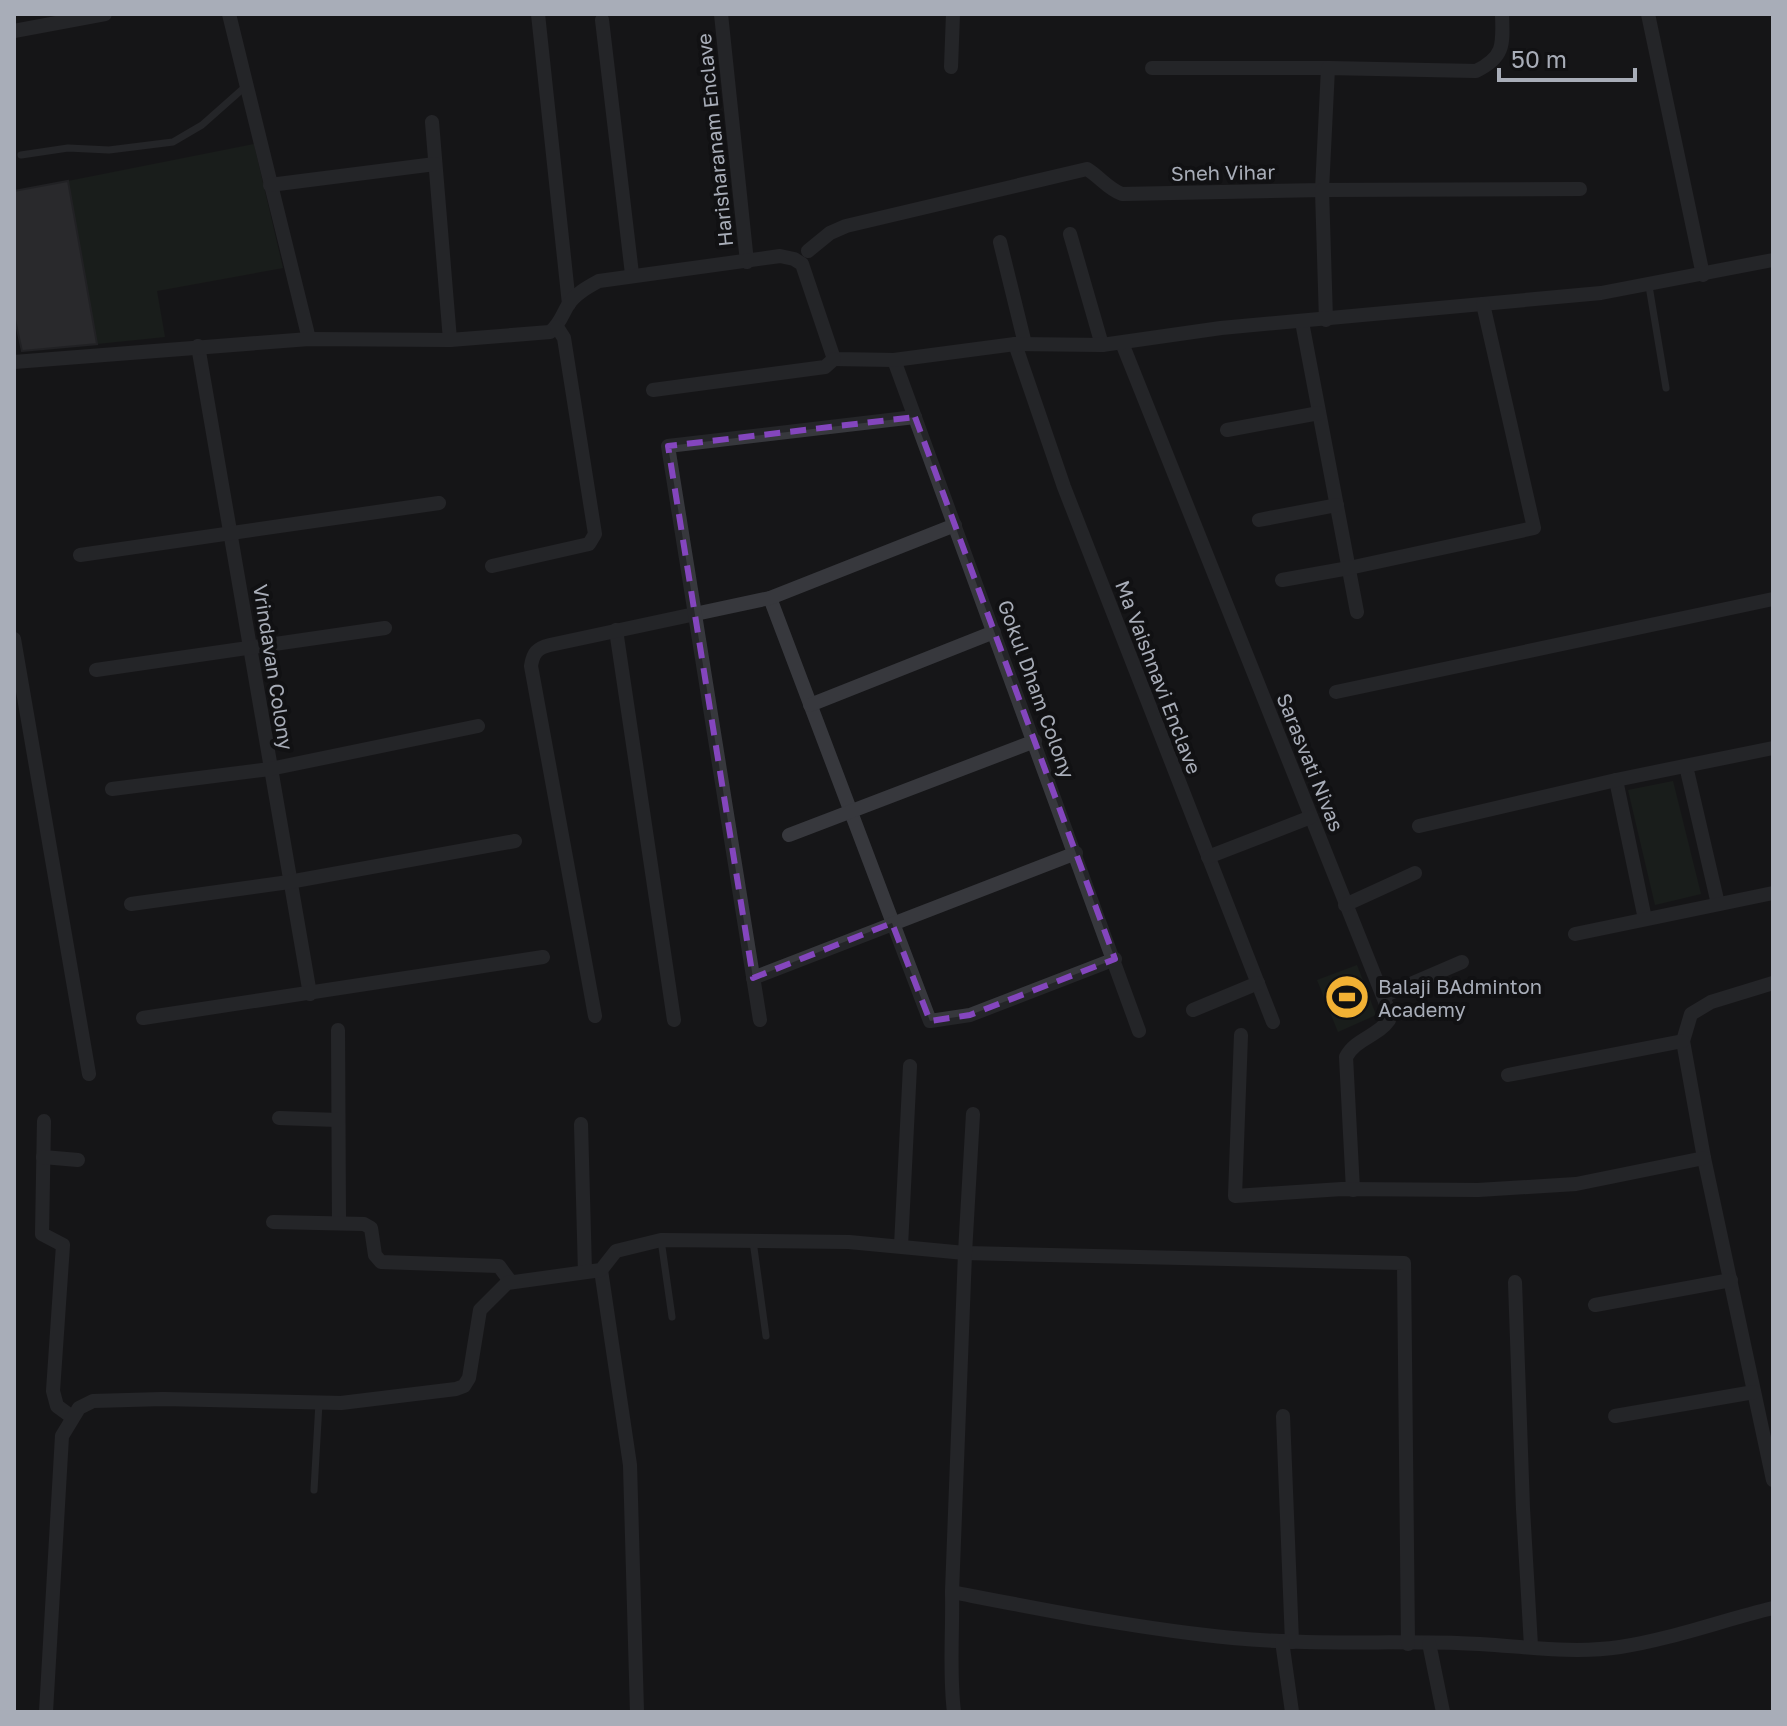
<svg xmlns="http://www.w3.org/2000/svg" width="1787" height="1726" viewBox="0 0 1787 1726" font-family="'Golos Text',sans-serif">
	<style>
		.green { fill: #1e261f }
		.building { fill: #404145; stroke: #303034; stroke-width: 2 }
		.lines { fill: none; stroke-linecap: round; stroke-linejoin: round }
		.lane { stroke: #37383d; stroke-width: 7 }
		.street { stroke: #37383d; stroke-width: 14 }
		.marked { fill: none; stroke: #8446be; stroke-width: 6; stroke-dasharray: 16 10; stroke-linejoin: round }
		.labels { text-anchor: middle; dominant-baseline: central; stroke-width: 8; stroke-linejoin: round; paint-order: stroke }
		.street-label { font-size: 20px; fill: #a8adb8; stroke: #111113 }
		.poi-label { font-size: 20px; fill: #a8adb8; stroke: #111113; text-anchor: start }
	</style>
	<rect width="100%" height="100%" fill="#161618"/>
	<!-- green -->
	<g class="green">
		<polygon points="254,144 283,268 157,291 165,337 97,344 68,181"/>
		<polygon points="1673,781 1701,894 1655,905 1628,790"/>
		<polygon points="1357,965 1376,1015 1338,1032 1317,980"/>
	</g>
	<!-- building -->
	<polygon class="building" points="68,181 97,344 22,351 14,315 14,191"/>
	<g class="lines">
		<!-- lane -->
		<g class="lane">
			<polyline points="21,155 68,148 109,150 173,142 202,125 246,86"/>
			<polyline points="1649,286 1666,388"/>
			<polyline points="661,1240 672,1317"/>
			<polyline points="753,1241 766,1336"/>
			<polyline points="314,1490 319,1403"/>
		</g>
		<!-- street -->
		<g class="street">
			<polyline points="229,14 309,339"/>
			<polyline points="538,14 569,304"/>
			<polyline points="721,14 747,262"/>
			<polyline points="1648,14 1703,275"/>
			<polyline points="602,20 632,274"/>
			<polyline points="14,31 105,14"/>
			<polyline points="951,67 953,14"/>
			<polyline points="1152,68 1328,68"/>
			<polyline points="432,122 450,340"/>
			<polyline points="270,185 435,164"/>
			<polyline points="1070,234 1102,345"/>
			<polyline points="1000,242 1025,344"/>
			<path d="M808 251 830 233 846 226 1087 169C1100 177 1108 189 1122 194L1322 190 1328 68 1476 71C1505 57 1503 44 1502 14"/>
			<polyline points="1326,320 1322,190 1580,189"/>
			<polyline points="1302,322 1357,612"/>
			<path d="M1122 343 1388 1009 1389 1020C1378 1036 1355 1039 1346 1057L1353 1190"/>
			<polyline points="1015,344 1064,487 1273,1022"/>
			<polyline points="198,346 310,994"/>
			<polyline points="894,360 1139,1031"/>
			<path d="M14 362 309 339 450 340 550 332C560 324 562 315 568 305 575 294 588 287 599 281L780 256 794 259 802 264 834 359 894 360 1015 344 1102 345 1221 328 1601 293 1773 260"/>
			<polyline points="653,390 825,367 834,359"/>
			<polyline points="1227,430 1319,413"/>
			<polyline points="1259,520 1337,505"/>
			<polyline points="80,555 439,503"/>
			<polyline points="492,566 589,544 595,534 564,338 557,327"/>
			<polyline points="1282,580 1349,568 1534,528 1483,304"/>
			<polyline points="770,598 930,1021 970,1015 1115,959"/>
			<polyline points="616,630 674,1020"/>
			<polyline points="14,639 89,1074"/>
			<polyline points="96,670 385,628"/>
			<polyline points="1336,692 1773,599"/>
			<polyline points="810,705 994,632"/>
			<polyline points="1686,766 1718,904"/>
			<polyline points="1616,780 1645,919"/>
			<polyline points="112,789 270,769 478,726"/>
			<polyline points="1419,826 1616,780 1773,748"/>
			<polyline points="789,835 1035,741"/>
			<polyline points="1208,857 1311,817"/>
			<polyline points="131,904 289,882 515,841"/>
			<polyline points="1345,905 1415,873"/>
			<polyline points="1575,934 1773,893"/>
			<polyline points="753,978 1076,853"/>
			<polyline points="1773,983 1711,1002 1691,1014 1683,1041 1704,1158 1773,1480"/>
			<polyline points="1383,996 1462,962"/>
			<polyline points="1193,1010 1258,983"/>
			<path d="M595 1016 531 666C533 653 537 648 550 645L770 598 955 525"/>
			<polyline points="143,1018 543,957"/>
			<polyline points="760,1020 668,446 915,417"/>
			<polyline points="338,1030 339,1222"/>
			<polyline points="1241,1035 1235,1196 1342,1189 1478,1190 1576,1184 1704,1158"/>
			<polyline points="1508,1075 1683,1041"/>
			<polyline points="279,1118 338,1120"/>
			<polyline points="44,1121 42,1234 63,1245 53,1391 57,1406 72,1417"/>
			<polyline points="581,1124 585,1272"/>
			<polyline points="43,1157 78,1160"/>
			<polyline points="273,1222 364,1224 371,1228 375,1255 381,1262 499,1266 510,1281"/>
			<polyline points="901,1246 910,1066"/>
			<polyline points="601,1270 630,1465 637,1712"/>
			<polyline points="1515,1282 1523,1509 1531,1646"/>
			<polyline points="1595,1305 1731,1280"/>
			<polyline points="1283,1416 1292,1642"/>
			<polyline points="1615,1416 1754,1392"/>
			<path d="M952 1592C1045 1610 1139 1629 1233 1638 1308 1645 1382 1641 1457 1643 1510 1644 1567 1655 1620 1647 1672 1639 1723 1620 1773 1608"/>
			<polyline points="1282,1641 1292,1712"/>
			<polyline points="1429,1643 1443,1712"/>
			<polyline points="46,1712 62,1436 79,1408 93,1401 163,1399 341,1403 456,1389 464,1386 469,1378 480,1310 507,1283 601,1270 616,1251 661,1240 849,1242 965,1253 1404,1263 1408,1644"/>
			<path d="M954 1712C949 1672 953 1632 952 1592L965 1253 973 1114"/>
		</g>
	</g>
	<!-- marked area -->
	<path d="M0 0H1787V1726H0ZM915 417 1115 959 970 1015 930 1021 892 923 753 978 668 446Z" fill="#161618" fill-opacity=".55" fill-rule="evenodd"/>
	<path class="marked" d="M915 417 1115 959 970 1015 930 1021 892 923 753 978 668 446Z"/>
	<!-- icons -->
	<defs>
		<g id="stadium-disc" transform="scale(2.3)"><circle r="9.5" fill="#f2b134" stroke="#111113"/><path d="M0-5a6.5 5 0 1 0 0 10a6.5 5 0 1 0 0-10ZM-3.5-1.8h7v3.6h-7Z" fill="#111"/></g>
	</defs>
	<g fill-rule="evenodd">
		<use href="#stadium-disc" x="1347" y="997"/>
	</g>
	<g class="labels">
		<!-- street labels -->
		<g class="street-label">
			<text transform="translate(714 140) rotate(-96)">Harisharanam Enclave</text>
			<text transform="translate(1223 172) rotate(-1)">Sneh Vihar</text>
			<text transform="translate(274 667) rotate(81)">Vrindavan Colony</text>
			<text transform="translate(1159 677) rotate(69)">Ma Vaishnavi Enclave</text>
			<text transform="translate(1037 689) rotate(70)">Gokul Dham Colony</text>
			<text transform="translate(1311 762) rotate(68)">Sarasvati Nivas</text>
		</g>
		<!-- poi labels -->
		<g class="poi-label">
			<text x="1378" y="986">Balaji BAdminton<tspan x="1378" dy="23">Academy</tspan></text>
		</g>
	</g>
	<!-- border -->
	<rect width="1787" height="1726" fill="none" stroke="#a8adb8" stroke-width="32"/>
	<!-- scale -->
	<path d="M1499 68v12h136v-12" fill="none" stroke="#a8adb8" stroke-width="4"/>
	<text x="1511" y="68" font-size="24" fill="#a8adb8" stroke="#111113" stroke-width="6" paint-order="stroke">50 m</text>
</svg>
